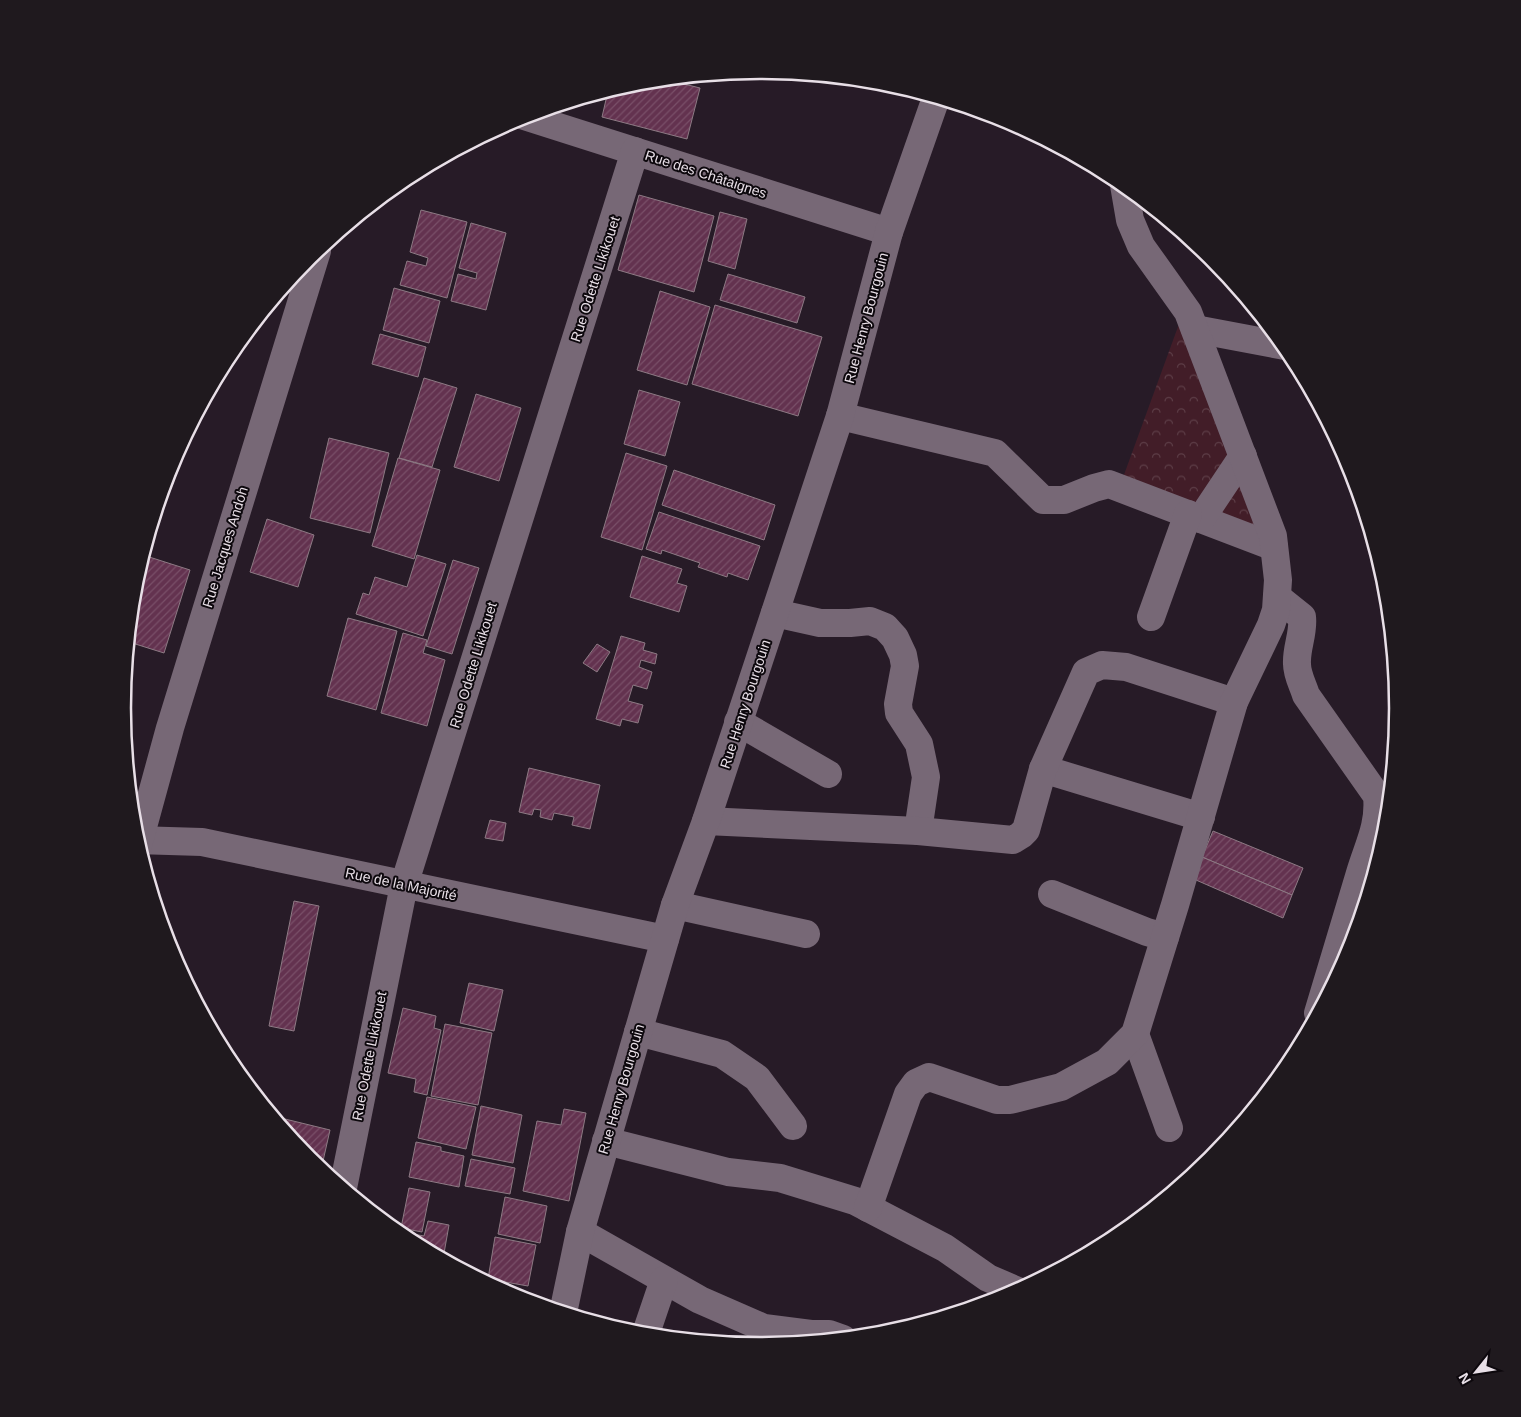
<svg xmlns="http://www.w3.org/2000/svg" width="1521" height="1417" viewBox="0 0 1521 1417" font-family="Arial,sans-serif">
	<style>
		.park { fill: url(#park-crowns) }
		.building { fill: url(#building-hatch); stroke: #8d7a84 }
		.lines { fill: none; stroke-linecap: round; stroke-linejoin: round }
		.minor { stroke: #776876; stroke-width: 28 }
		.labels { text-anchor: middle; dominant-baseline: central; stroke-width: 4; stroke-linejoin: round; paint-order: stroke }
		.street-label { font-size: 14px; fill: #e8dfe7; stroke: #0d080d }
		.rim { fill: none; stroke: #e8dfe7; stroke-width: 2.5 }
	</style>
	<defs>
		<pattern id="park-crowns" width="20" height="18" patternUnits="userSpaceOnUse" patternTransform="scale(1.25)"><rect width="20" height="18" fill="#421d28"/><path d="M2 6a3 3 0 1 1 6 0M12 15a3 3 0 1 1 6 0" fill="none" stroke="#5d3d47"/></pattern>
		<pattern id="building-hatch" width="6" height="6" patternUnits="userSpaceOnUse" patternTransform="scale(1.25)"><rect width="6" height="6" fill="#63324f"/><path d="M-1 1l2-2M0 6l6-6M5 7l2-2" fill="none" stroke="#794f68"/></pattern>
	</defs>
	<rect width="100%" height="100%" fill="#271b27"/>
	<!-- park -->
	<polygon class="park" points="1183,313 1264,551 1117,494"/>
	<!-- building -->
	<g class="building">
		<polygon points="664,79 700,88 687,139 602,117 608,91 636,82"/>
		<polygon points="639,195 714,216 694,292 618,270"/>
		<polygon points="421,210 467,222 447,298 400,285 407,261 426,266 428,258 410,252"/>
		<polygon points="720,212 747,219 735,269 708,261"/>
		<polygon points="471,223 506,233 486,310 451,301 458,274 476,279 477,273 459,268"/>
		<polygon points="728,274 805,297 797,323 720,300"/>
		<polygon points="394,288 440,301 429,343 383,330"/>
		<polygon points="660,291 710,307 687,385 637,370"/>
		<polygon points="715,305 822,337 798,416 692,384"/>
		<polygon points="380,334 426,347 418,377 372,364"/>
		<polygon points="424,378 457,388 432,467 399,458"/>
		<polygon points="639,390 680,402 665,456 624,444"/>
		<polygon points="476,394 521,408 499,481 454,467"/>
		<polygon points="329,438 389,453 370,533 310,518"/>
		<polygon points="626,453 667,466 642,550 601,537"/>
		<polygon points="398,458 440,470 414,559 372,546"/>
		<polygon points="674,470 775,505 764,540 662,505"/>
		<polygon points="659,512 760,546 748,580 728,573 727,577 698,567 700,563 662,550 661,554 646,549"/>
		<polygon points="267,519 314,535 298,587 250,572"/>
		<polygon points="143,555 190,570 164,653 129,642 134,584"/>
		<polygon points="417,555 446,564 423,636 356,614 363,593 369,595 375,577 407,587"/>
		<polygon points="642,556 682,569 677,583 687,586 679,612 630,597"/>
		<polygon points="453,560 479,568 452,654 426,646"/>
		<polygon points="348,618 397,631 376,710 327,696"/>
		<polygon points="403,633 427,640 423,653 445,660 427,726 381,713"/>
		<polygon points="621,636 645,643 643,650 657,654 655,664 641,660 639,667 652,672 647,689 633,685 628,701 643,705 638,723 622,719 620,726 596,719"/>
		<polygon points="597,644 610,652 597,672 583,663"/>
		<polygon points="529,768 600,785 590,829 572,825 574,817 554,813 552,820 540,817 541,810 534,809 532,815 519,812"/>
		<polygon points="490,820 506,823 503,841 485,838"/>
		<polygon points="1213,831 1303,868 1292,895 1202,857"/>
		<polygon points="1202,857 1292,895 1283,918 1196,880"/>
		<polygon points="294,901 319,906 294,1031 269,1026"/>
		<polygon points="469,983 503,990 494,1031 460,1023"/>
		<polygon points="403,1008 436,1016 434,1028 441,1030 427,1095 414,1092 416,1079 388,1073"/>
		<polygon points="445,1024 492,1033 478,1105 431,1096"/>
		<polygon points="427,1097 476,1107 466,1149 418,1138"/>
		<polygon points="481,1106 522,1115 513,1163 472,1155"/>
		<polygon points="564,1109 586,1113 569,1201 523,1191 537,1121 561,1125"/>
		<polygon points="285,1119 330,1130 321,1170 309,1160 283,1128"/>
		<polygon points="416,1142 441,1147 441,1151 464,1156 459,1187 409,1177"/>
		<polygon points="471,1159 515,1168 510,1194 465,1186"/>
		<polygon points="409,1188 430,1192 422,1232 401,1228"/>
		<polygon points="505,1197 547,1206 540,1243 498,1234"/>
		<polygon points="428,1221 449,1225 443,1259 401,1236 402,1232 424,1236"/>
		<polygon points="495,1237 536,1245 528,1286 488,1279"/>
	</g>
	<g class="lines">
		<!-- minor -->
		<g class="minor">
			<polyline points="524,116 889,232"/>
			<polyline points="1195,329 1285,346"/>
			<polyline points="840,416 995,453 1043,500 1064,500 1094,488 1109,484 1274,547"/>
			<polyline points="1201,519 1243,456"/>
			<path d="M1277 597 1302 617C1304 633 1296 648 1297 664 1297 675 1303 685 1306 695L1377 796C1380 825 1368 846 1360 873 1346 920 1332 966 1318 1013"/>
			<polyline points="775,613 820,623 850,623 870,621 885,627 895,638 903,655 905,666 898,704 899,713 919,744 926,777 918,831"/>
			<polyline points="1151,617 1188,514"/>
			<polyline points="738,722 828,774"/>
			<polyline points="1043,769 1201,817"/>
			<polyline points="706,821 918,831 1013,840 1021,835 1026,830 1043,769 1086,672 1102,665 1126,667 1234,702"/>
			<polyline points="136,840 202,842 665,939"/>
			<polyline points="138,845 170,728 317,251"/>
			<polyline points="1052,894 1147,932 1165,937"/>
			<polyline points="675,905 806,934"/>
			<polyline points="638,1032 722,1054 757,1078 793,1126"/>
			<polyline points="1135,1034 1169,1128"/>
			<polyline points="606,1141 728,1172 780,1178 855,1201 945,1248 988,1278 1018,1291"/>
			<polyline points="343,1188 404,885 635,151"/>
			<polyline points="868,1208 908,1094 916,1083 929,1077 997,1100 1010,1100 1061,1087 1107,1062 1135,1034 1175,905 1234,702 1271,625 1276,610 1278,580 1273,536 1188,312 1141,246 1130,220 1124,185"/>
			<polyline points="580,1232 700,1300 764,1328 811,1334 829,1334 843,1339"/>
			<polyline points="563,1313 580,1232 675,905 706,821 840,416 889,232 936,98"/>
			<polyline points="645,1336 664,1280"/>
		</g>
	</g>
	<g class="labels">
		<!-- street labels -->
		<g class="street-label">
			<text transform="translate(706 174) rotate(18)">Rue des Châtaignes</text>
			<text transform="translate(595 279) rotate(-72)">Rue Odette Likikouet</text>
			<text transform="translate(866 318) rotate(-75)">Rue Henry Bourgouin</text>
			<text transform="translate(225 547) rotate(-73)">Rue Jacques Andoh</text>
			<text transform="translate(473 665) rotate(-73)">Rue Odette Likikouet</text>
			<text transform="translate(745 704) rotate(-72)">Rue Henry Bourgouin</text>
			<text transform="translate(401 884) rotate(12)">Rue de la Majorité</text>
			<text transform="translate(369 1056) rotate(-79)">Rue Odette Likikouet</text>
			<text transform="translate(621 1089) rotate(-74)">Rue Henry Bourgouin</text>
		</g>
	</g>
	<!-- crop -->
	<path d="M0 0H1521V1417H0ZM131 708a629 629 0 1 1 1258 0a629 629 0 1 1-1258 0Z" fill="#1f191e" fill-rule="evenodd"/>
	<path class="rim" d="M131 708a629 629 0 1 1 1258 0a629 629 0 1 1-1258 0Z"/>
	<!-- north arrow -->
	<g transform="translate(1476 1372) rotate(240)" stroke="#0d080d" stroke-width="4" paint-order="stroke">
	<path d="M0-4L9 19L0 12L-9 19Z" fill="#e8dfe7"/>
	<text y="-8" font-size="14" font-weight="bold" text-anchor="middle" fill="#e8dfe7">N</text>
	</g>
</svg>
